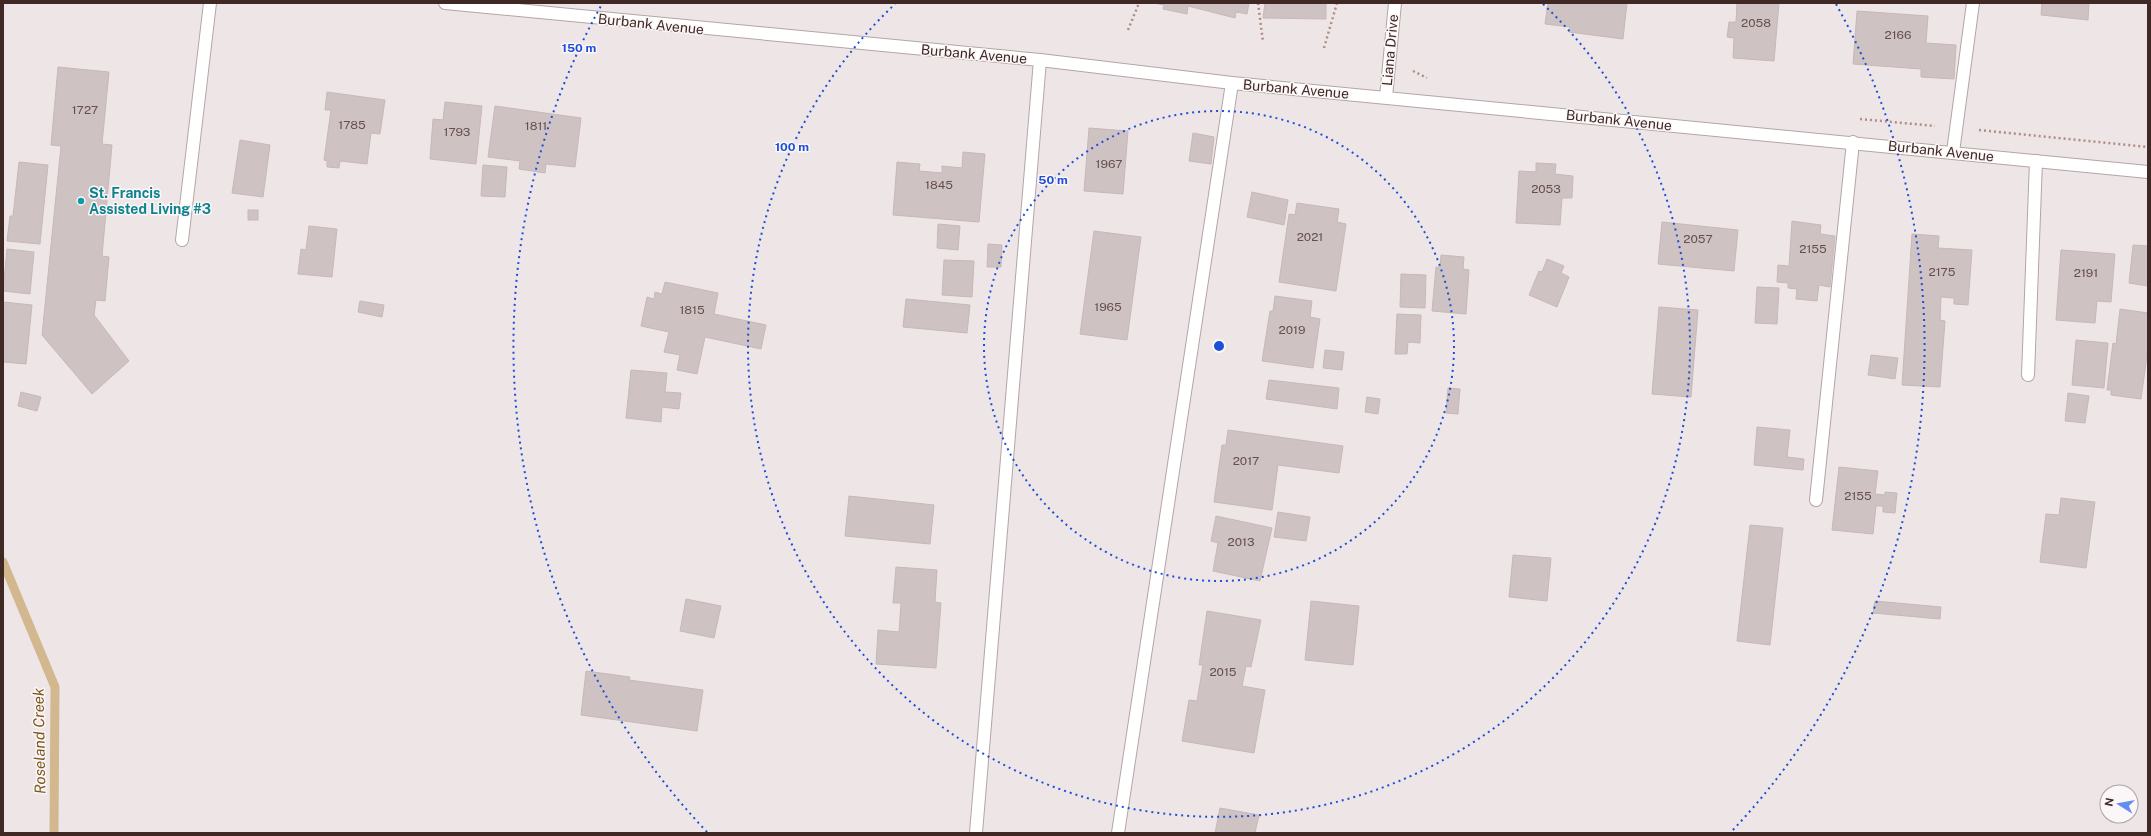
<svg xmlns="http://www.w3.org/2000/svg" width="2151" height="836" viewBox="0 0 2151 836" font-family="'Public Sans',sans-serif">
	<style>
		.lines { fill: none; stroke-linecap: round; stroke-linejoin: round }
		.stream { stroke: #d2b78f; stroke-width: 9 }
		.building { fill: #cfc2c2; stroke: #c8b8b8 }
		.minor-casing { stroke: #b3a6a4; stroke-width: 14 }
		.path { stroke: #b18c86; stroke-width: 2.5; stroke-dasharray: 2 3; stroke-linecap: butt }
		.minor { stroke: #fff; stroke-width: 12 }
		.ring { fill: none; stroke: #1d4ed8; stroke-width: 2; stroke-dasharray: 2 4 }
		.culture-dot { fill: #0f9aa8; stroke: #fbf6f7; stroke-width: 1.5 }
		.labels { text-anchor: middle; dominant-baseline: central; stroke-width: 3; stroke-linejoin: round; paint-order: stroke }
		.number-label { font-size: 12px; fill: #644f4c }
		.street-label { font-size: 14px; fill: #402924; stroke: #fbf6f7 }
		.culture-label { font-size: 14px; font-weight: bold; fill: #0d838f; stroke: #fbf6f7; text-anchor: start }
		.water-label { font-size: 15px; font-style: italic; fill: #7c581e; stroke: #fbf6f7 }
		.centre { fill: #1d4ed8; stroke: #fbf6f7; stroke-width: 2 }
		.ring-label { font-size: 12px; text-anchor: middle; font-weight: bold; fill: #1d4ed8; stroke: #fbf6f7; stroke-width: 3; stroke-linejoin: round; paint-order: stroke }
	</style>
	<rect width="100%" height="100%" fill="#eee6e6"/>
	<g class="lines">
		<!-- stream -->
		<polyline class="stream" points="3,562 55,687 54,833"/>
	</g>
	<!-- building -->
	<g class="building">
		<polygon points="1154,3 1249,3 1247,14 1236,12 1235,18 1188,6 1187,14 1163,9 1164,5"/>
		<polygon points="1265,3 1326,3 1326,19 1263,18"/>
		<polygon points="1548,3 1627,3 1623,39 1569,32 1570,27 1545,24"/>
		<polygon points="1737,3 1779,3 1774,61 1733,58 1734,38 1727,37 1729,22 1736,22"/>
		<polygon points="2042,3 2089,3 2088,20 2041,15"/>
		<polygon points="1857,11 1928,16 1926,43 1956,45 1954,79 1921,77 1921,69 1853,64"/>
		<polygon points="58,67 109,72 102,144 112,145 102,256 109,257 105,301 96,300 94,315 129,361 92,394 42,335 61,146 51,145"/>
		<polygon points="327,92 385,100 380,134 371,133 367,164 340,161 339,168 327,167 327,161 324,160 331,110 325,110"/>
		<polygon points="445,102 482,106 476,164 430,159 433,119 443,120"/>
		<polygon points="495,106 581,118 575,167 546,164 545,173 519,169 520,161 488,157"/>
		<polygon points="1089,128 1128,131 1123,194 1084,191"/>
		<polygon points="1193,133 1214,137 1211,164 1189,161"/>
		<polygon points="240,140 270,145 263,197 232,193"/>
		<polygon points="963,152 985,154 979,222 893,215 897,162 920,164 919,171 942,173 942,166 962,168"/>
		<polygon points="19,162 48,165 40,244 7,241 10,216 13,216"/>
		<polygon points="1536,163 1556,164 1555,174 1573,176 1572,198 1562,198 1560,225 1516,223 1519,171 1536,172"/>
		<polygon points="483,165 507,167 505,197 481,196"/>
		<polygon points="1252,192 1288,200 1284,225 1247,217"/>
		<polygon points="1297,203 1339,209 1337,222 1346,224 1336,291 1279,282 1289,214 1295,215"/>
		<rect x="248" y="210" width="10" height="10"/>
		<polygon points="1792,221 1821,225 1820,234 1835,236 1830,287 1819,285 1817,301 1796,299 1797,289 1788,288 1788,283 1777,282 1778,265 1789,266"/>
		<polygon points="1662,222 1738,230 1734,271 1658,264"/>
		<polygon points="938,224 960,226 958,250 937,248"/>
		<polygon points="309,226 337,229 332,277 298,274 301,249 306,250"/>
		<polygon points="1094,231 1141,237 1127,340 1080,334"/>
		<polygon points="1912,234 1939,236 1938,248 1972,250 1968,305 1954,304 1954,298 1941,297 1940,320 1945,321 1940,387 1902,385"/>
		<polygon points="988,244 1002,245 1001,267 987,267"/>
		<polygon points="2133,245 2148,246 2148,294 2148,286 2129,283"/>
		<polygon points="7,249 34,252 30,294 3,291"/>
		<polygon points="2061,250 2115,254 2111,302 2097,301 2095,323 2056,320"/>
		<polygon points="1441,255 1464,257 1463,269 1469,270 1466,314 1432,311 1436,267 1440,267"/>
		<polygon points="1547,259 1564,266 1561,273 1569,277 1557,307 1529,295 1539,271 1542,272"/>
		<polygon points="944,260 974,261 972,297 942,295"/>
		<polygon points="1401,274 1426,275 1425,308 1400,307"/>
		<polygon points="665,282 718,293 714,314 766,325 761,349 705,337 697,374 677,370 680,355 664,352 669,332 641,326 647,297 654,299 655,292 662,294"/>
		<polygon points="1757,287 1779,288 1777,324 1755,323"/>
		<polygon points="1275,296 1312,301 1310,317 1320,319 1313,368 1262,361 1270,311 1273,311"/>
		<polygon points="906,299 970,305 967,333 903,327"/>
		<polygon points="360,301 384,305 382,317 358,312"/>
		<polygon points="3,302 32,305 26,364 3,362"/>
		<polygon points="1659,307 1698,310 1691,397 1652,394"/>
		<polygon points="2120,309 2148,313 2148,348 2141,399 2111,395 2111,390 2107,390 2113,343 2116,344"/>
		<polygon points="1397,314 1421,315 1420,343 1408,342 1407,354 1395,354"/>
		<polygon points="2076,340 2108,343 2104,388 2072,385"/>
		<polygon points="1325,350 1344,352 1342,370 1323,368"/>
		<polygon points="1871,355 1898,358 1895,379 1868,375"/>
		<polygon points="631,370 667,373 665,392 681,393 679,409 662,407 661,422 626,418"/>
		<polygon points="1269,380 1339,388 1337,409 1266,399"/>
		<polygon points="1448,388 1460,389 1458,414 1446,413"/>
		<polygon points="21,392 41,397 37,411 18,406"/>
		<polygon points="2068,393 2089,396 2085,423 2065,421"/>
		<polygon points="1367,397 1380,399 1378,414 1365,412"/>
		<polygon points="1757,427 1790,430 1787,457 1804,459 1803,470 1754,465"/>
		<polygon points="1228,430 1343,446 1339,473 1278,465 1272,510 1214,502 1222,445 1226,445"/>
		<polygon points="1839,467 1878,471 1875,494 1885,495 1885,492 1897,493 1895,513 1883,512 1883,506 1876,506 1873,534 1832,530"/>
		<polygon points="849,496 934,505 930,544 845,536"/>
		<polygon points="2061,498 2095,502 2086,568 2040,562 2046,514 2059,515"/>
		<polygon points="1278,512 1310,517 1306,541 1274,537"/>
		<polygon points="1216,516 1272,528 1260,581 1213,571 1218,543 1211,541"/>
		<polygon points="1750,525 1783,528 1770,645 1737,641"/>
		<polygon points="1513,555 1551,558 1547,601 1509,597"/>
		<polygon points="896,567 937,570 935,602 941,603 936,668 876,664 878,630 899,632 901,603 893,603"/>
		<polygon points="686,599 721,606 714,638 680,631"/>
		<polygon points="1311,601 1359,606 1353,665 1305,660"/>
		<polygon points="1875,601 1941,607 1940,619 1873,613"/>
		<polygon points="1207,611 1261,620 1251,667 1246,666 1242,686 1265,690 1254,753 1182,741 1189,700 1197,701 1203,665 1199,665"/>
		<polygon points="586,671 630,677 629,680 703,690 697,731 581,715"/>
		<polygon points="1220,808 1259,815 1255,833 1215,833"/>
	</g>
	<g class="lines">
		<!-- minor casing -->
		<g class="minor-casing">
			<g id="minor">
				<polyline points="445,3 1040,60 1232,83 2148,172"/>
				<polyline points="1386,97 1395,3"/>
				<polyline points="1953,152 1973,3"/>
				<polyline points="182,240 210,3"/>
				<polyline points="2028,375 2036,161"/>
				<polyline points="1816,500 1853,142"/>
				<polyline points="976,833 1040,60"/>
				<polyline points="1118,833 1232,83"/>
			</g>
		</g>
		<!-- path -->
		<g class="path">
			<polyline points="1258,3 1263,42"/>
			<polyline points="1128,30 1139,3"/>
			<polyline points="1324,48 1337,3"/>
			<polyline points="1413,71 1427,78"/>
			<polyline points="1860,119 1935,126"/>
			<polyline points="1979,130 2148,147"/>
		</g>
		<!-- minor -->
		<use href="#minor" class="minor"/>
	</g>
	<!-- distance rings -->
	<g class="ring">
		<circle cx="1219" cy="346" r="235"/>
		<path d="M1543 4A471 471 0 1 1 895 4"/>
		<path d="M707 832A706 706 0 0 1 602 4M1836 4A706 706 0 0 1 1731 832"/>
	</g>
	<!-- markers -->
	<circle class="culture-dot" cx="81" cy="201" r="4"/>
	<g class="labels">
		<!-- number labels -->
		<g class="number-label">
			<text x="1756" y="23">2058</text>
			<text x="1898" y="35">2166</text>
			<text x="85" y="110">1727</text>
			<text x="352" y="125">1785</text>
			<text x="536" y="126">1811</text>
			<text x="457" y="132">1793</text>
			<text x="1109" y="164">1967</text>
			<text x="939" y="185">1845</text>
			<text x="1546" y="189">2053</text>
			<text x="1310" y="237">2021</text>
			<text x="1698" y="239">2057</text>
			<text x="1813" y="249">2155</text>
			<text x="1942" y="272">2175</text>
			<text x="2086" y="273">2191</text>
			<text x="1108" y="307">1965</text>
			<text x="692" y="310">1815</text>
			<text x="1292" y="330">2019</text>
			<text x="1246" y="461">2017</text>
			<text x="1858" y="496">2155</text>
			<text x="1241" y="542">2013</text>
			<text x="1223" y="672">2015</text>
		</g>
		<!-- street labels -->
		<g class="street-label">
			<text transform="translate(651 24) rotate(6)">Burbank Avenue</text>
			<text transform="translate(1390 50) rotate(-85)">Liana Drive</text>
			<text transform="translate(974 54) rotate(5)">Burbank Avenue</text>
			<text transform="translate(1296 89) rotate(5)">Burbank Avenue</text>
			<text transform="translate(1619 120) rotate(6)">Burbank Avenue</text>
			<text transform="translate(1941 151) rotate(6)">Burbank Avenue</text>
		</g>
		<!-- culture labels -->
		<g class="culture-label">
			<text x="89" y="193">St. Francis<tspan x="89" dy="16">Assisted Living #3</tspan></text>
		</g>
		<!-- water labels -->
		<g class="water-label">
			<text transform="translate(39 741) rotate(-91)">Roseland Creek</text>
		</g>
	</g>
	<circle cx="1219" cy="346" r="6" class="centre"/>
	<g class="ring-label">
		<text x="579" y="52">150 m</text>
		<text x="792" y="151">100 m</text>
		<text x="1053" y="184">50 m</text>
	</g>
	<!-- border -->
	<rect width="2151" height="836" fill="none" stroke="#402924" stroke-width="8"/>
	<!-- north arrow -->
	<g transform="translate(2119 804) rotate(281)"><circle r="19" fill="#fbf6f7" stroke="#b0a4a3"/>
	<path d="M0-3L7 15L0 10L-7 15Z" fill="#628ef0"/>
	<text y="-6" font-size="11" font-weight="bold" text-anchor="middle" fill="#402924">N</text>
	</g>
</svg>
